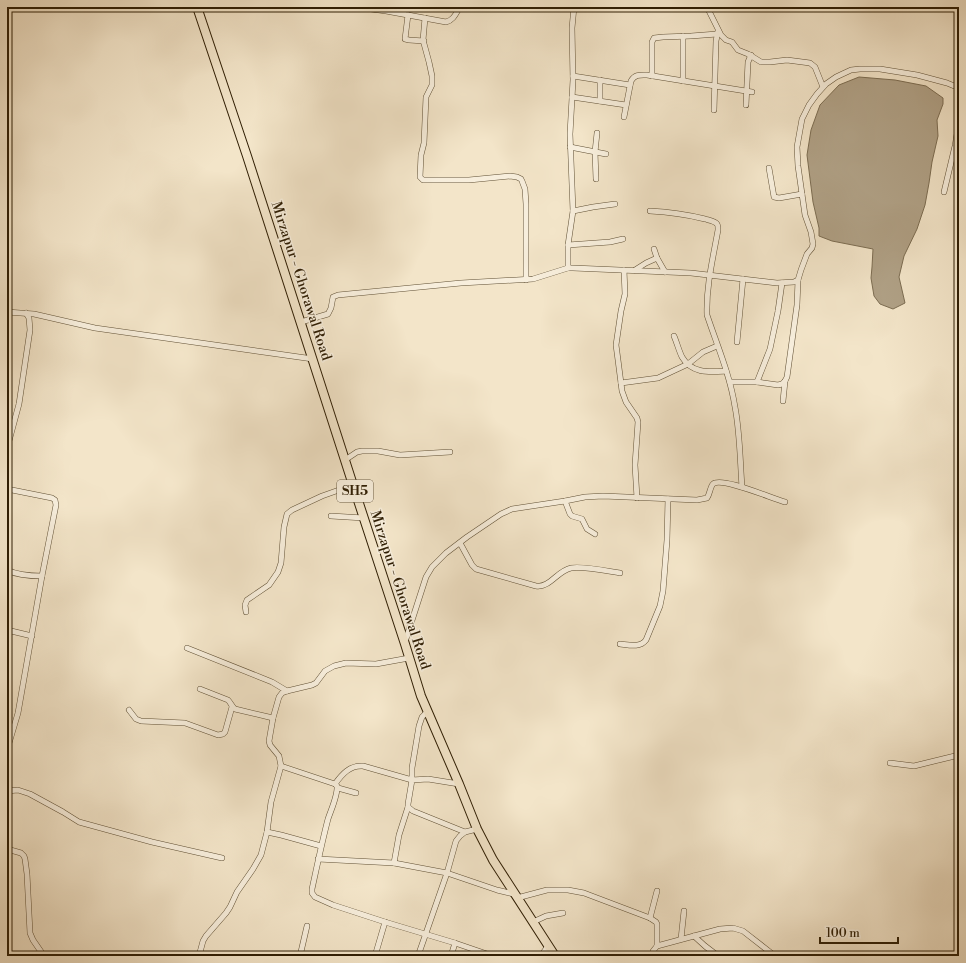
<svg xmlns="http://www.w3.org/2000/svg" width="966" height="963" viewBox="0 0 966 963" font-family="'Libre Bodoni',serif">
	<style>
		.water { fill: #b0a186; stroke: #7c6d52 }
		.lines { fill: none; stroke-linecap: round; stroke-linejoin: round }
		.minor-casing { stroke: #605035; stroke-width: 6 }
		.primary-casing { stroke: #2f1e04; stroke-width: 10 }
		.minor { stroke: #f7eedc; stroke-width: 5 }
		.primary { stroke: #f3e5c9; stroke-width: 8 }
		.labels { text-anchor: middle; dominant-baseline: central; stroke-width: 3; stroke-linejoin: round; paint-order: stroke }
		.shield { fill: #f7eedc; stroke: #6b5c45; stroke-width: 1 }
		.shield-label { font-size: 13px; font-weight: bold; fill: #2f1e04 }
		.street-label { font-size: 14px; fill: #2f1e04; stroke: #f7eedc }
	</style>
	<rect width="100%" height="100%" fill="#f3e5c9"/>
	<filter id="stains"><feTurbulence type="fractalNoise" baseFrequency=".005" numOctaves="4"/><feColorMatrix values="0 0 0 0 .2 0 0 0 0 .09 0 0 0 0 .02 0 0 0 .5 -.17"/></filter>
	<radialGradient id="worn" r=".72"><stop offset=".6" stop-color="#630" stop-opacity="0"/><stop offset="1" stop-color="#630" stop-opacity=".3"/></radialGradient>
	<!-- water -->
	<polygon class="water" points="859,77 895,80 926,86 943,98 943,104 937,120 938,136 932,162 929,183 925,205 917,229 904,256 899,277 905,303 893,309 880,304 874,296 871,278 872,267 873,249 832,241 819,236 819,228 813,202 807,155 811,130 820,105 839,85"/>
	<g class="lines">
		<!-- minor casing -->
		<g class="minor-casing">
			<g id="minor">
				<path d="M356 7 386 11 446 22C454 20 456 13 460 7"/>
				<polyline points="707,7 721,35 726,40 732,42 738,50 748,54 761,62 770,62 787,60 810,63 815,67 823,87"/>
				<polyline points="408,15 405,39 409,40 424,41"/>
				<polyline points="425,18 423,40 429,62 432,76 432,85 426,97 424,143 421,155 420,177 423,180 469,180 510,176 517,177 521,179 522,181 525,189 526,204 526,280"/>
				<polyline points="573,76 630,85"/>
				<polyline points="652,76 652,42 654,38 663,37 691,36 717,34"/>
				<polyline points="683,81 683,36"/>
				<polyline points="572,97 626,105"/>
				<polyline points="600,101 600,80"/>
				<polyline points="746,105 748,62 751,55"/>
				<polyline points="714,110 716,41 718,31"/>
				<path d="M624 117 631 81C635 74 640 75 647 75L752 92"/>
				<polyline points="570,147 606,154"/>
				<polyline points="769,168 774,197 779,198 802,194"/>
				<polyline points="596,179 595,152 597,133"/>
				<polyline points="944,192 955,146 959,122"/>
				<polyline points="573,211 593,207 615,204"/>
				<path d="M650 211C671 212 685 214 705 219 708 220 715 221 717 224 718 225 718 228 718 230 713 258 706 286 707 315 717 345 730 375 735 407 740 433 740 460 742 487"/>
				<polyline points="568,245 610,242 623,239"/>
				<polyline points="654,249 657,258 665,272"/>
				<polyline points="568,268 568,245 573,211 570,134 573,80 572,28 574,7"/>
				<polyline points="624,270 625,294 621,311 616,345 618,360 622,391 626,402 637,418 638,422 635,465 637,498"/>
				<polyline points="635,270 646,263 657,258"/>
				<polyline points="7,312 34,314 95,328 313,359"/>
				<polyline points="301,322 328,314 331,308 333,297 338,295 461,283 533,279 568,268 573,268 691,273 777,283 794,282 798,280 801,270 807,254 812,248 813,244 811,232 805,215 798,166 797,147 802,119 809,105 817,94 826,84 836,77 851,70 860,69 880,69 917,75 947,83 959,88"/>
				<path d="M674 336C677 343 679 351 682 357 692 374 709 372 726 371"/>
				<polyline points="737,342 743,279"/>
				<polyline points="730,382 757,382 778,385 782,384 785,381 787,377 797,305 798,280"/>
				<polyline points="757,382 770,349 778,311 782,283"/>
				<polyline points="621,383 658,378 688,364 703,352 717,346"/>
				<polyline points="783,401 785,381"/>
				<polyline points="7,455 9,441 19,404 30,330 29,318 26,313"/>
				<polyline points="345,460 357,452 362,451 378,451 400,455 450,452"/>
				<polyline points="7,479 7,480"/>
				<polyline points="7,489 52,498 55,500 56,505 42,576 18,713 7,750"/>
				<polyline points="565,501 570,514 572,516 582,519 587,529 595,534"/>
				<polyline points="331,516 364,518"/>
				<path d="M460 543 472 565 476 569 536 586C550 588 557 571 571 568 583 566 607 571 620 573"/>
				<path d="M7 570C17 575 30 576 42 576"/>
				<polyline points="246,612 245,605 247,600 269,585 278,572 281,563 284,527 287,514 292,510 322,496 353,485"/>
				<polyline points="7,630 32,636"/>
				<path d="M405 642 426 577 432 567 446 553 467 537 501 514 512 509 565 501 585 497 603 496 697 500 707 498C710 494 710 487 713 484 721 476 773 499 785 502"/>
				<path d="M620 644C629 645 640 648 646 640L660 606 663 591 667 540 668 499"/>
				<polyline points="187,648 272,682 287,691"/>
				<path d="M200 689 228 700C231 703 232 707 235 709L273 718"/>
				<polyline points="129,710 136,719 141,721 185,723 218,735 223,734 225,732 232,707"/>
				<polyline points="890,763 914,766 959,755"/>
				<path d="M281 766 335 784 337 786C338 795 331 810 328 819 322 842 317 866 312 889V893L315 897 333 905 385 922 455 943 493 956"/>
				<path d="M335 784C342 774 350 765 363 766L412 780V768L419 726 422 717 427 712"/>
				<polyline points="459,784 428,779 412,780 408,804 408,807 413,811 465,832"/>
				<polyline points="338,788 356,793"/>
				<polyline points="7,791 18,790 30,794 63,812 79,822 152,842 222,858"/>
				<polyline points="267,832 281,835 321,846"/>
				<polyline points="7,849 21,853 24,856 25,859 27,874 30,933 33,940 44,956"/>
				<polyline points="318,859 394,863 447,873 497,890 514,894"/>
				<polyline points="394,863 399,835 408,807"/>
				<polyline points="517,898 547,890 568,890 584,893 650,918 656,922 657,924 657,946"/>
				<polyline points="650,918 657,891"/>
				<polyline points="533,922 546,916 563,913"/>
				<polyline points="694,936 705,946 718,956"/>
				<polyline points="681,939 684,911"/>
				<polyline points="199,956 203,941 206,936 226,913 230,907 237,892 253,869 261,855 267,832 271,802 281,766 279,756 270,745 269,741 273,718 279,697 282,693 287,691 312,685 316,683 325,671 334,666 346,663 376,664 409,658"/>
				<polyline points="300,956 307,926"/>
				<polyline points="375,956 385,922"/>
				<polyline points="418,956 447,873 456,841 460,836 465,832 477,829"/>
				<polyline points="451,956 455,943"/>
				<polyline points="541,956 548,946"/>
				<polyline points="652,956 653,951 657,946 720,929 733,928 743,931 775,956"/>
			</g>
		</g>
		<!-- primary casing -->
		<g class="primary-casing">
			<polyline id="primary" points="197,7 247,156 353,485 405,644 421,696 459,784 477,829 493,860 555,956"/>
		</g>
		<!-- minor -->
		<use href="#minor" class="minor"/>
		<!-- primary -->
		<use href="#primary" class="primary"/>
	</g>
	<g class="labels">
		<!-- shield labels -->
		<rect class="shield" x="337" y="480" width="36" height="22" rx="3"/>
		<g class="shield-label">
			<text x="355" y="491">SH5</text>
		</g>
		<!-- street labels -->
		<g class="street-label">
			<text transform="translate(301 281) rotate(72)">Mirzapur - Ghorawal Road</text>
			<text transform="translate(400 590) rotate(72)">Mirzapur - Ghorawal Road</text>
		</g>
	</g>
	<!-- margin -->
	<rect width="966" height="963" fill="none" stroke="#f3e5c9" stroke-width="24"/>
	<rect x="8" y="8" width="950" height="947" fill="none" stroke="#2f1e04" stroke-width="2"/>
	<rect x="12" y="12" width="942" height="939" fill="none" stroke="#2f1e04"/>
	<!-- scale -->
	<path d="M820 937v6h78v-6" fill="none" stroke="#2f1e04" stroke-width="2"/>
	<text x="826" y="937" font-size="12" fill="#2f1e04" stroke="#f7eedc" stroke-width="3" paint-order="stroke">100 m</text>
	<rect width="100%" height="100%" filter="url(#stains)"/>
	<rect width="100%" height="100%" fill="url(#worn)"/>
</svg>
